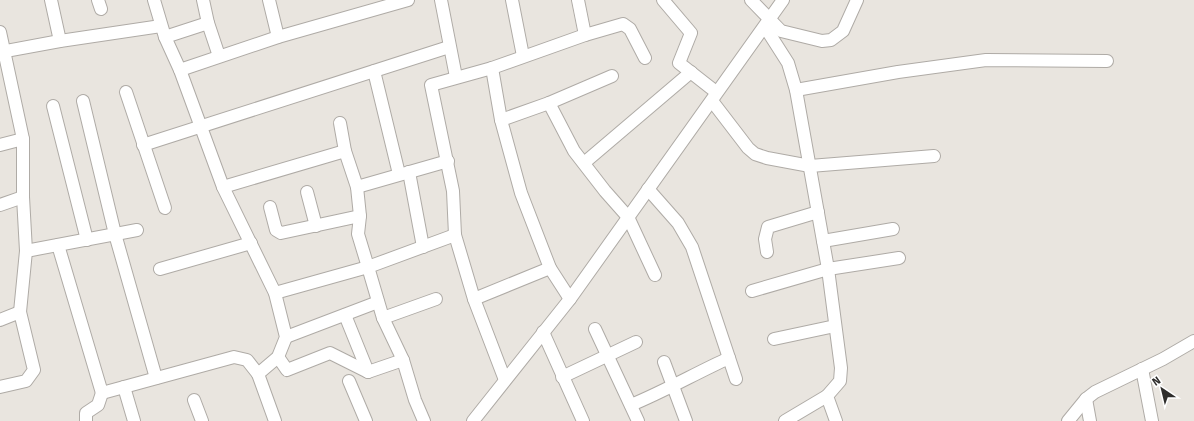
<svg xmlns="http://www.w3.org/2000/svg" width="1194" height="421" viewBox="0 0 1194 421" font-family="'Fira Sans',sans-serif">
	<style>
		.lines { fill: none; stroke-linecap: round; stroke-linejoin: round }
		.minor-casing { stroke: #afaba6; stroke-width: 14 }
		.minor { stroke: #fff; stroke-width: 12 }
	</style>
	<rect width="100%" height="100%" fill="#e9e5df"/>
	<g class="lines">
		<!-- minor casing -->
		<g class="minor-casing">
			<g id="minor">
				<polyline points="51,0 60,41"/>
				<polyline points="98,0 101,9"/>
				<polyline points="154,0 165,37 180,70 223,187 275,293 286,337 278,357 258,374 275,421"/>
				<polyline points="269,0 278,37"/>
				<polyline points="441,0 456,77"/>
				<polyline points="512,0 523,56"/>
				<polyline points="578,0 585,35"/>
				<polyline points="663,0 691,33 679,63 716,92"/>
				<polyline points="751,0 781,31 822,41 831,40 843,31 857,0"/>
				<polyline points="208,23 219,56"/>
				<polyline points="765,27 788,63 796,90 828,269 841,368 840,381 827,396 836,421"/>
				<polyline points="0,32 23,139"/>
				<polyline points="165,37 208,23 203,0"/>
				<polyline points="0,52 60,41 161,26"/>
				<polyline points="492,68 501,120 521,193 550,268 570,299"/>
				<polyline points="180,70 278,37 408,0"/>
				<polyline points="374,71 399,174"/>
				<polyline points="796,90 898,72 986,60 1107,61"/>
				<polyline points="126,92 165,208"/>
				<polyline points="83,101 115,234 156,378"/>
				<polyline points="712,101 748,148 755,154 767,158 810,166 934,156"/>
				<polyline points="549,103 574,151 605,191 628,217 655,275"/>
				<polyline points="53,106 87,240"/>
				<polyline points="501,120 549,103 612,76"/>
				<polyline points="340,123 345,151"/>
				<polyline points="0,145 23,139 23,197 26,251 20,312"/>
				<polyline points="143,145 449,47"/>
				<polyline points="584,163 691,72"/>
				<polyline points="409,172 423,247"/>
				<polyline points="223,187 345,151 357,187 448,161"/>
				<polyline points="357,187 360,216 358,234 368,267 383,318 403,360 415,400 424,421"/>
				<polyline points="648,189 678,223 692,247 736,379"/>
				<polyline points="307,192 316,226"/>
				<polyline points="0,205 23,197"/>
				<polyline points="270,207 276,230 281,233 360,216"/>
				<polyline points="823,241 893,229"/>
				<polyline points="58,245 102,393 234,357 247,360 258,374"/>
				<polyline points="26,251 137,230"/>
				<polyline points="767,252 765,239 768,227 818,212"/>
				<polyline points="160,269 251,243"/>
				<polyline points="752,291 828,269 899,258"/>
				<polyline points="275,293 368,267 455,235"/>
				<polyline points="474,299 550,268"/>
				<polyline points="345,315 368,372 403,360"/>
				<polyline points="383,318 436,299"/>
				<polyline points="0,320 20,312 34,370 26,381 0,387"/>
				<polyline points="595,329 638,421"/>
				<polyline points="543,332 583,421"/>
				<polyline points="286,337 378,302"/>
				<polyline points="774,339 835,326"/>
				<polyline points="278,357 287,370 330,353 368,372"/>
				<polyline points="664,362 686,421"/>
				<polyline points="1142,369 1152,421"/>
				<polyline points="562,377 636,342"/>
				<polyline points="505,380 474,299 455,235 453,191 431,85 492,68 585,35 623,24 630,29 645,58"/>
				<polyline points="349,381 366,421"/>
				<polyline points="124,387 134,421"/>
				<polyline points="1086,399 1090,421"/>
				<polyline points="194,400 202,421"/>
				<path d="M631 405C665 391 696 373 729 358"/>
				<polyline points="86,421 86,413 98,405 102,393"/>
				<polyline points="473,421 570,299 783,0"/>
				<polyline points="785,421 827,396"/>
				<polyline points="1068,421 1086,399 1095,392 1163,359 1194,341"/>
			</g>
		</g>
		<!-- minor -->
		<use href="#minor" class="minor"/>
	</g>
	<!-- north arrow -->
	<g transform="translate(1162 389) rotate(325)" stroke="#ffffff" stroke-width="3" paint-order="stroke">
	<path d="M0-3L7 15L0 10L-7 15Z" fill="#2f2e2c"/>
	<text y="-6" font-size="11" font-weight="bold" text-anchor="middle" fill="#2f2e2c">N</text>
	</g>
</svg>
